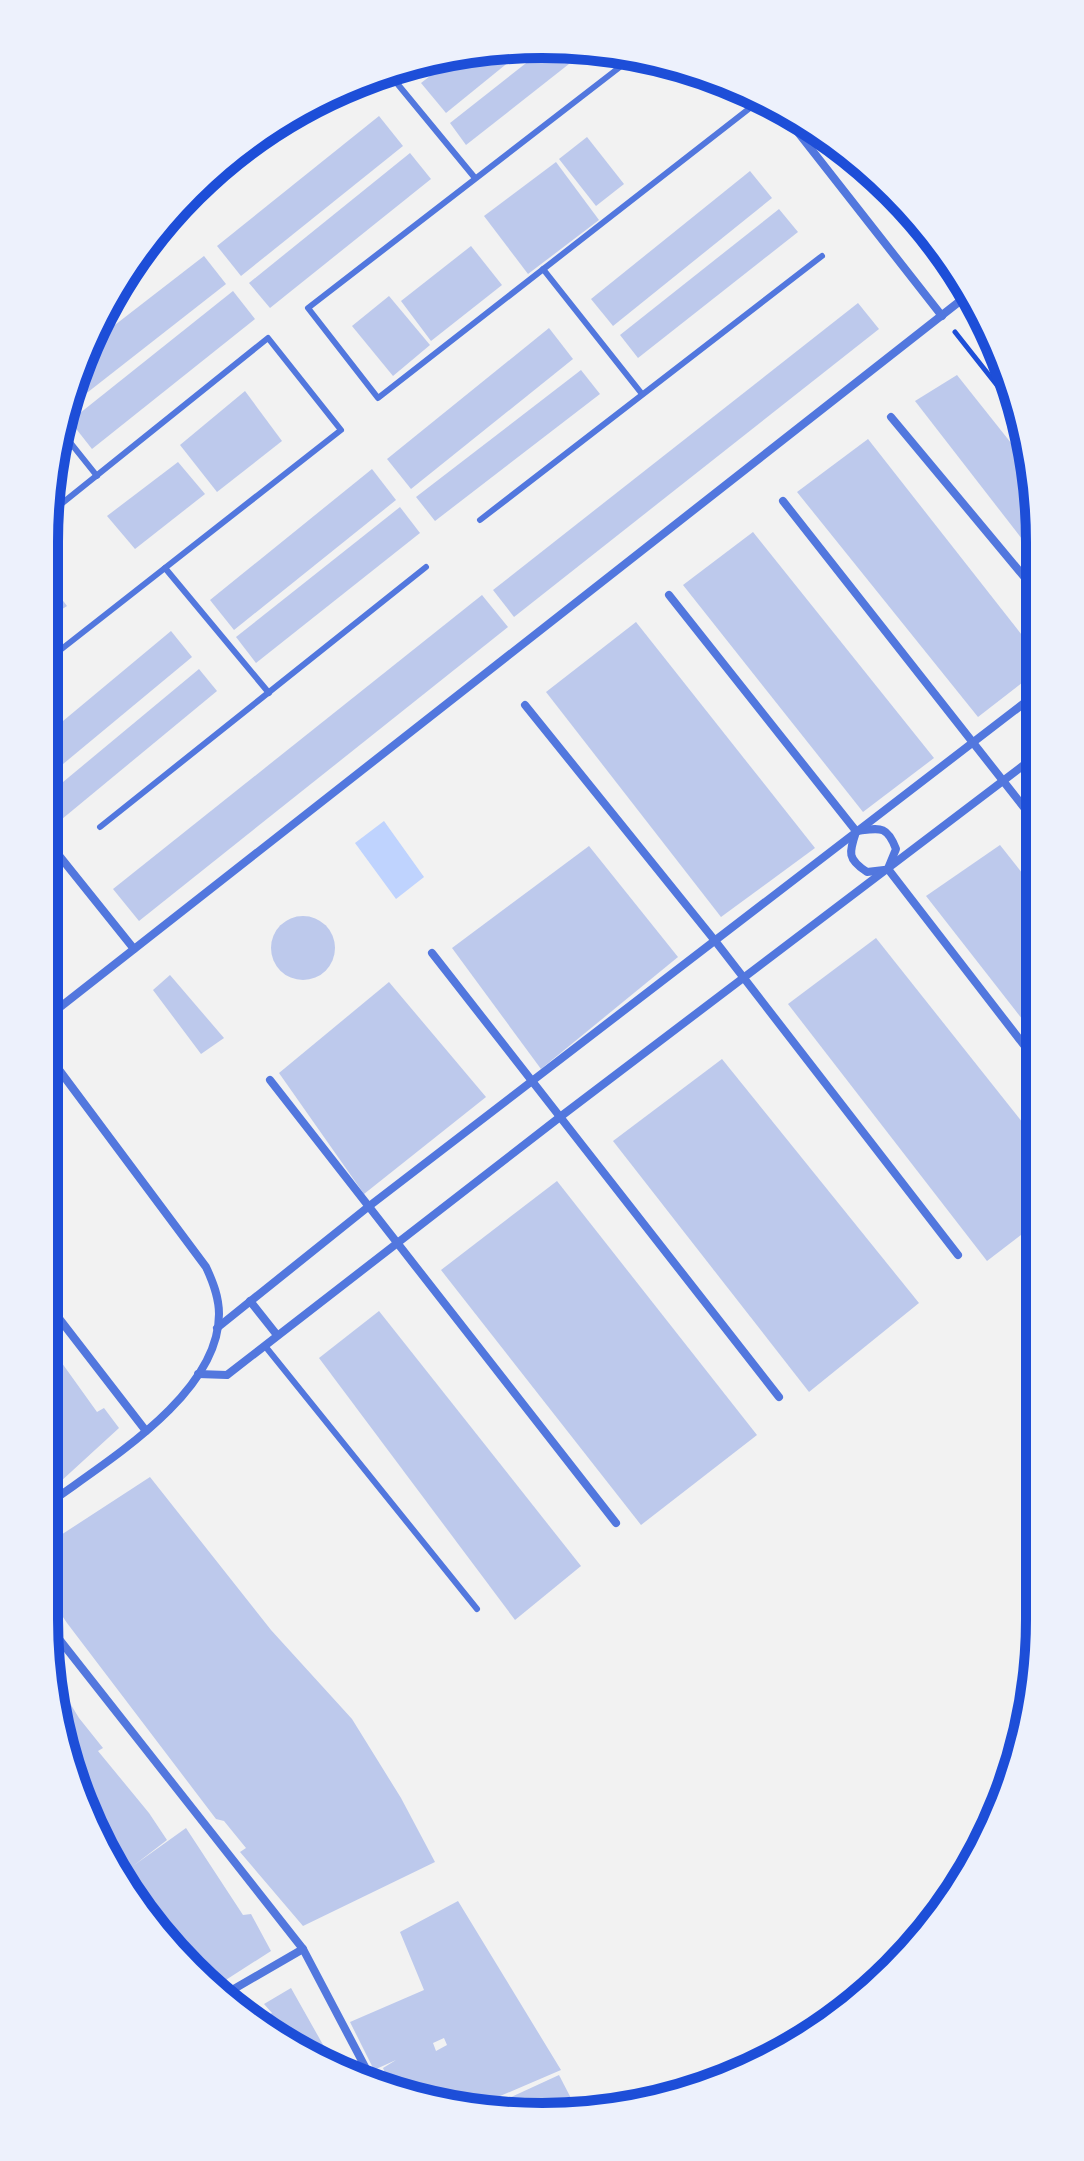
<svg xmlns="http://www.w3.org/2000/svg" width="1084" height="2161" viewBox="0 0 1084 2161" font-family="'Sofia Sans Condensed',sans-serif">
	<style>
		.water { fill: #bfd3fe }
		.building { fill: #bdc9ec; fill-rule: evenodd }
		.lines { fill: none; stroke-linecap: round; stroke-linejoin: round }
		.path { stroke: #1d4ed8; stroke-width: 5 }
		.service { stroke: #5277de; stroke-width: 6 }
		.minor { stroke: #5277de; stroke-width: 8 }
		.rim { fill: none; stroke: #1d4ed8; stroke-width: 10 }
	</style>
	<rect width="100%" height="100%" fill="#f2f2f2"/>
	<!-- water -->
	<polygon class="water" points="384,821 424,877 396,899 355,843"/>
	<!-- building -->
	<g class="building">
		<polygon points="574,45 588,49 466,145 450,123 544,49"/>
		<polygon points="521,52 446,113 421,83 448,62"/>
		<polygon points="379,116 403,146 241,276 217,246"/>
		<polygon points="587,137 624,184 596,206 559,159"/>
		<polygon points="410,153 431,179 270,308 249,283"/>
		<polygon points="556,162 599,220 528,274 484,216"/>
		<polygon points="750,171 772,198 613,326 591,299"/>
		<polygon points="779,209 798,232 638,358 620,335"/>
		<polygon points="471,246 502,285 431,341 401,301"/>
		<polygon points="204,256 226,284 74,403 89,345"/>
		<polygon points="233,291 255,319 92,449 70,421"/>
		<polygon points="389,296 430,345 393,376 352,326"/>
		<polygon points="858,303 879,329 514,617 493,590"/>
		<polygon points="549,328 573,359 411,489 387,459"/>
		<polygon points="581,370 600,394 435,521 416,497"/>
		<polygon points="957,375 1035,473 1036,557 915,401"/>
		<polygon points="245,391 282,441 217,492 180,445"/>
		<polygon points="868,439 1036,653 1036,672 978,717 797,492"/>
		<polygon points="178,462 205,494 135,549 107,516"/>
		<polygon points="372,469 396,500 234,630 210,600"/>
		<polygon points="400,507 420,533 256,663 236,637"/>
		<polygon points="753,532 934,758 863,812 683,585"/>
		<polygon points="45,577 67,606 45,620"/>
		<polygon points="482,595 508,627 139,921 113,889"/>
		<polygon points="636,622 815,848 721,917 546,692"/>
		<polygon points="171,631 192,657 45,779 45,736"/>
		<polygon points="199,669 217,691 56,824 45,811 45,797"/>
		<polygon points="1000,845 1037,892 1037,1038 926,896"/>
		<polygon points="589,846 678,957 541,1069 452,948"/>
		<circle cx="303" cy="948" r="32"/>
		<polygon points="876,938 1038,1142 1038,1222 987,1261 788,1004"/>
		<polygon points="170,975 224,1038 201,1054 153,990"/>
		<polygon points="389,982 486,1097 364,1194 279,1073"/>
		<polygon points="722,1059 919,1303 809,1392 613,1141"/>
		<polygon points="557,1181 757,1435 641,1525 441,1270"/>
		<polygon points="379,1311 581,1566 515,1620 319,1358"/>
		<polygon points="44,1338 97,1412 104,1408 119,1428 60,1482 44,1493"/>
		<polygon points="150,1477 271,1630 352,1719 401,1798 435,1862 303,1926 240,1852 246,1848 224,1821 216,1819 67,1623 44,1589 44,1546"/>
		<polygon points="54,1677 79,1718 103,1748 98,1751 149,1813 167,1840 133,1866 186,1828 243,1915 251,1914 271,1951 218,1985 147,1923 71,1780"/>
		<path d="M458 1901 561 2070 472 2108 444 2107 412 2095 411 2092 407 2093 391 2087 383 2068 396 2060 374 2070 350 2022 424 1990 400 1932ZM444 2038 447 2045 436 2051 433 2043Z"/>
		<polygon points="291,1988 335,2066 293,2050 259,2021 272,2013 264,2004"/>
		<polygon points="559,2075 574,2104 561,2111 485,2109"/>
	</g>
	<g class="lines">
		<!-- path -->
		<polyline class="path" points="955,332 1019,413"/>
		<!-- service -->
		<g class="service">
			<polyline points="629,60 308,308 378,398 764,97"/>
			<polyline points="386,70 475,178"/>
			<polyline points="543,269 642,394"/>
			<polyline points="65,436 97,476"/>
			<polyline points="480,520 822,256"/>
			<polyline points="165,568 269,693"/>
			<polyline points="45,662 341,430 268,338 45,517"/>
			<polyline points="100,827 426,567"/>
			<polyline points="265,1346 477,1609"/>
		</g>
		<!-- minor -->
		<g class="minor">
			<polyline points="775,103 942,316"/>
			<polyline points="891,417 1036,591"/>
			<polyline points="783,501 1037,824"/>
			<polyline points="669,595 856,831"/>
			<polyline points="525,705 716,942 958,1255"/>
			<path d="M857 831C880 828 887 825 896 849L889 866"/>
			<path d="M856 832C849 853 847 859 867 872L884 870"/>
			<polyline points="45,838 134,949"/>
			<polyline points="888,869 1037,1062"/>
			<polyline points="432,953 779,1397"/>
			<polyline points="45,1019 969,294"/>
			<polyline points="270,1080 616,1523"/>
			<polyline points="44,1299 146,1431"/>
			<polyline points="250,1301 277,1335"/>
			<polyline points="217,1328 368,1207 1036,694"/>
			<polyline points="198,1374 227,1375 560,1117 1037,755"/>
			<path d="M44 1507C103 1463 219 1396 219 1314 219 1297 213 1282 206 1267L45 1051"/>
			<polyline points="44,1620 303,1949 372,2080"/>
			<polyline points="227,1993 303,1949"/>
		</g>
	</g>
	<!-- crop -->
	<path d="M0 0H1084V2161H0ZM542 58H542A484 484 0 0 1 1026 542V1619A484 484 0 0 1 542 2103H542A484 484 0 0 1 58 1619V542A484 484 0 0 1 542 58Z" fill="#edf1fc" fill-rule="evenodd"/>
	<path class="rim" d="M542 58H542A484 484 0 0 1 1026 542V1619A484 484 0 0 1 542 2103H542A484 484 0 0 1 58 1619V542A484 484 0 0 1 542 58Z"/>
</svg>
